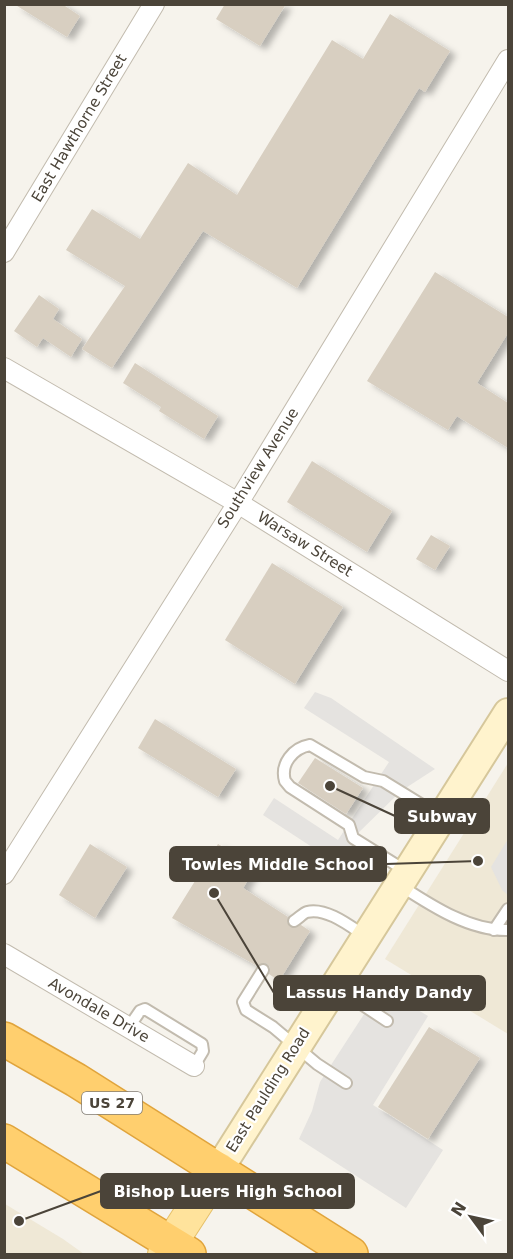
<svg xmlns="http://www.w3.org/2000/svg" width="513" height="1259" viewBox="0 0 513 1259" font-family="'DejaVu Sans',sans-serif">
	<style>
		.education { fill: #efe8d6 }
		.parking { fill: #e5e3e0 }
		.building { fill: #d8cfc1; filter: url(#shadow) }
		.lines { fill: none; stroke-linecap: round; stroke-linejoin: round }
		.lane-casing { stroke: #c2bbae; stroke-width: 14 }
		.street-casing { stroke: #c2bbae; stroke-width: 22 }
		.secondary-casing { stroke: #d6c79b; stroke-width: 32 }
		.primary-casing { stroke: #e6c16a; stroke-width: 34 }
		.highway-casing { stroke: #e0a43c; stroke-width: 36 }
		.lane { stroke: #fff; stroke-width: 10 }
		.street { stroke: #fff; stroke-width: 20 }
		.secondary { stroke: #fff3cd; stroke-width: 28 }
		.primary { stroke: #ffe39c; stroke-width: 32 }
		.highway { stroke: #ffcf6e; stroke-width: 33 }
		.labels { text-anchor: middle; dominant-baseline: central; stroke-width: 4.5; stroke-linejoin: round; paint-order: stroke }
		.shield { fill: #fff; stroke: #817c74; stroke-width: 1.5 }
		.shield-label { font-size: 14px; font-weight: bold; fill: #4b4439 }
		.street-label { font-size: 15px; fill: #4b4439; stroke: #fff }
		.leader { fill: none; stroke: #4b4439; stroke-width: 2 }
		.callout-dot { fill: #4b4439; stroke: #fff; stroke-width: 2 }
		.callout { fill: #4b4439; stroke: #4b4439; stroke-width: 2 }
		.callout-label { font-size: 16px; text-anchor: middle; font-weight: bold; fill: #fff }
	</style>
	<defs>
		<filter id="shadow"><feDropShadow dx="6" dy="4" stdDeviation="3" flood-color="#0004"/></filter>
	</defs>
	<rect width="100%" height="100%" fill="#f6f3ec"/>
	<!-- education -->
	<g class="education">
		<polygon points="508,763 508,1034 385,959"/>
		<polygon points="5,1204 63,1239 84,1254 5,1254"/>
	</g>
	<!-- parking -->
	<g class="parking">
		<polygon points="315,692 331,698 435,769 401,791 353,838 364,881 263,815 274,798 338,840 389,762 304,708"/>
		<polygon points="508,839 508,895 502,890 491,867"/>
		<polygon points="381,988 428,1016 373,1105 443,1150 406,1208 299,1139 312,1111 320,1082"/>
	</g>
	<!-- building -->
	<g class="building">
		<polygon points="14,4 62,4 80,16 67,37"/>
		<polygon points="225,4 286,4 260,46 216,19"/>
		<polygon points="390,14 450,51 425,92 419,88 297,288 203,231 112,368 82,349 125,286 66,250 92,209 140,239 188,163 237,195 332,40 363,59"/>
		<polygon points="435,272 508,317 508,333 477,383 508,403 508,448 457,416 448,430 367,381"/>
		<polygon points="39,295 59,309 53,319 82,339 71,357 43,338 37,347 14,331"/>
		<polygon points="135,363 218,416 204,439 159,411 161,407 123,383"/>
		<polygon points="312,461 392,511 367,552 287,502"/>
		<polygon points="431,535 450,546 435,570 416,559"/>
		<polygon points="272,563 343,607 295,684 225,640"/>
		<polygon points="155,719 236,769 218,797 138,748"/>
		<polygon points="315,758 363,788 346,814 298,783"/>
		<polygon points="90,844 127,867 95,918 59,895"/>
		<polygon points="218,844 256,867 243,888 288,917 287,922 290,927 301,925 310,931 279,981 269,974 270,967 266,963 257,966 172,918"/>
		<polygon points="429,1027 480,1058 428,1139 378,1107"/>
	</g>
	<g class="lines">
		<!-- lane casing -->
		<g class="lane-casing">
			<g id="lane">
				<path d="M406 871 353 838 349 825 290 787 285 781C280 764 293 748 310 745L364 777 383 781 440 816"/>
				<path d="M401 886C432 906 470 931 508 930"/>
				<path d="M294 921C298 919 303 913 307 912 326 907 350 926 365 936"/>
				<polyline points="494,930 508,909"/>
				<polyline points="263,970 243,1002 246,1010 273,1027 317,1064 346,1083"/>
				<polyline points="334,986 387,1021"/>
				<polyline points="129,1027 140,1011 145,1009 202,1044 203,1051 194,1066"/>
			</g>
		</g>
		<!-- street casing -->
		<g class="street-casing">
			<g id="street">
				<polyline points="4,252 154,4"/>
				<polyline points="4,368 238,503 508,671"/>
				<polyline points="4,874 238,503 508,60"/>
				<polyline points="4,954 194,1066"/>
			</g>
		</g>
		<!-- secondary casing -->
		<g class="secondary-casing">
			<polyline id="secondary" points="219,1169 508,713"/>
		</g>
		<!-- primary casing -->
		<g class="primary-casing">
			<polyline id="primary" points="164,1254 219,1169"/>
		</g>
		<!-- highway casing -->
		<g class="highway-casing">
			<g id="highway">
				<polyline points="4,1039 76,1080 351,1254"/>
				<polyline points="4,1141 189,1254"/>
			</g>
		</g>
		<!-- lane -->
		<use href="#lane" class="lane"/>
		<!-- street -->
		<use href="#street" class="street"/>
		<!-- secondary -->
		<use href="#secondary" class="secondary"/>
		<!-- primary -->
		<use href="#primary" class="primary"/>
		<!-- highway -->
		<use href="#highway" class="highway"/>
	</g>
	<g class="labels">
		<!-- shield labels -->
		<rect class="shield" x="82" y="1092" width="60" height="22" rx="4.5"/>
		<g class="shield-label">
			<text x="112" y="1103">US 27</text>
		</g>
		<!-- street labels -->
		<g class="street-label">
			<text transform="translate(79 128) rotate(-59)">East Hawthorne Street</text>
			<text transform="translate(258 468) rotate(-58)">Southview Avenue</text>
			<text transform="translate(305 544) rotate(32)">Warsaw Street</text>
			<text transform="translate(99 1010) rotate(30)">Avondale Drive</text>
			<text transform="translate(268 1090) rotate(-58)">East Paulding Road</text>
		</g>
	</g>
	<!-- callouts -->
	<path class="leader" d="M330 786L395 816M478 861L386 864M214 893L274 993M19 1221L101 1191"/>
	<g class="callout-dot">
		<circle cx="330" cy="786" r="6"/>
		<circle cx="478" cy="861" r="6"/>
		<circle cx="214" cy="893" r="6"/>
		<circle cx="19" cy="1221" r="6"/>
	</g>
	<g class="callout">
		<rect x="395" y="799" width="94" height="34" rx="6"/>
		<rect x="170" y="847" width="216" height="34" rx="6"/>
		<rect x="274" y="976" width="211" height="34" rx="6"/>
		<rect x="101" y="1174" width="253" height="34" rx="6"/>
	</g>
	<g class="callout-label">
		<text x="442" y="822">Subway</text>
		<text x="278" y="870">Towles Middle School</text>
		<text x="379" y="998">Lassus Handy Dandy</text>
		<text x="228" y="1197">Bishop Luers High School</text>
	</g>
	<!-- border -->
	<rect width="513" height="1259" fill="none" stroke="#4b4439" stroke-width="12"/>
	<!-- north arrow -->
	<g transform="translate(471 1217) rotate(303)" stroke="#ffffff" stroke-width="4.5" paint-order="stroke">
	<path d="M0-4.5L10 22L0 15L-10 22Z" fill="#4b4439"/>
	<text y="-9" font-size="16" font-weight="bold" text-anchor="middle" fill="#4b4439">N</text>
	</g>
</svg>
